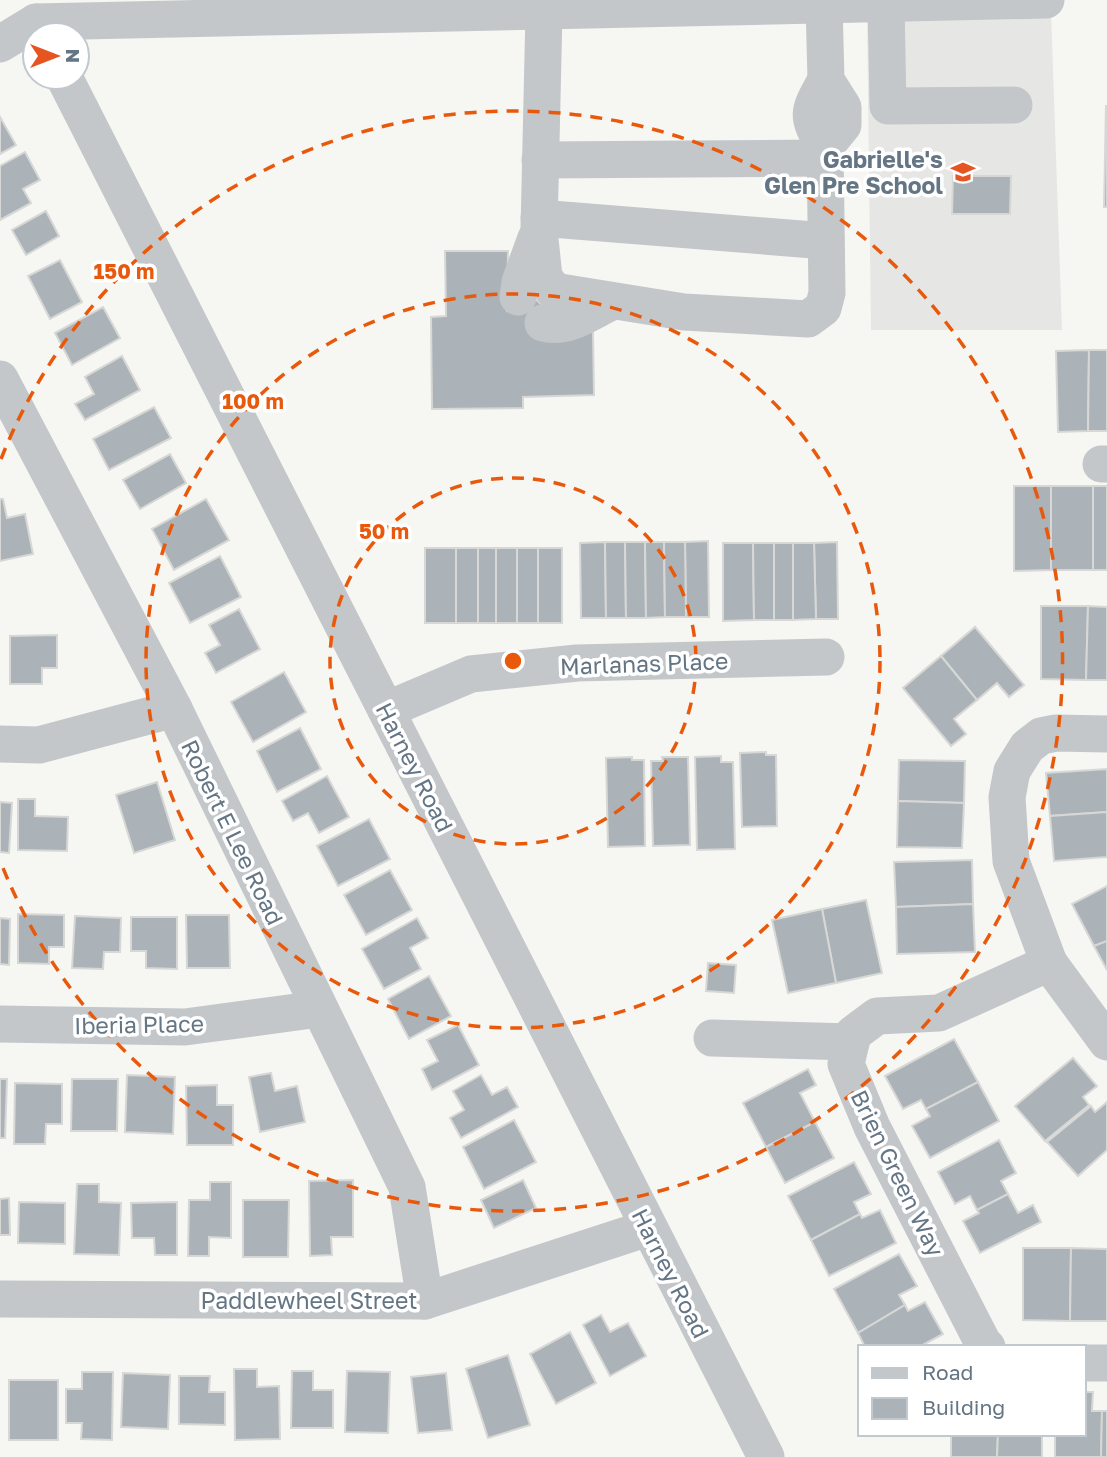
<svg xmlns="http://www.w3.org/2000/svg" width="1107" height="1457" viewBox="0 0 1107 1457" font-family="'Golos Text',sans-serif">
	<style>
		.built { fill: #e6e7e5 }
		.building { fill: #abb3b9; stroke: #d7d7d5; stroke-width: 2 }
		.lines { fill: none; stroke-linecap: round; stroke-linejoin: round }
		.minor { stroke: #c3c7ca; stroke-width: 37 }
		.ring { fill: none; stroke: #e8590c; stroke-width: 3.5; stroke-dasharray: 12 9 }
		.labels { text-anchor: middle; dominant-baseline: central; stroke-width: 7; stroke-linejoin: round; paint-order: stroke }
		.poi-label { font-size: 23px; font-weight: bold; fill: #647584; stroke: #fff; text-anchor: end }
		.street-label { font-size: 23px; fill: #647584; stroke: #fff }
		.centre { fill: #e8590c; stroke: #fff; stroke-width: 3.5 }
		.ring-label { font-size: 21px; text-anchor: middle; font-weight: bold; fill: #e8590c; stroke: #fff; stroke-width: 7; stroke-linejoin: round; paint-order: stroke }
	</style>
	<rect width="100%" height="100%" fill="#f6f6f2"/>
	<!-- built -->
	<polygon class="built" points="1051,12 1062,330 871,330 867,14"/>
	<!-- building -->
	<g class="building">
		<polygon points="1106,106 1107,106 1107,207 1104,207"/>
		<polygon points="0,117 16,145 0,154"/>
		<polygon points="25,152 40,180 23,189 31,203 0,220 0,166"/>
		<polygon points="953,176 1011,176 1010,214 952,214"/>
		<polygon points="46,211 59,236 26,255 12,230"/>
		<polygon points="445,251 508,251 507,310 524,289 552,314 593,332 594,395 523,397 523,408 432,409 431,317 446,316"/>
		<polygon points="60,260 82,302 50,319 28,276"/>
		<polygon points="103,307 120,338 72,365 55,333"/>
		<polygon points="1089,350 1088,431 1058,432 1056,351"/>
		<polygon points="1089,350 1107,350 1107,431 1088,431"/>
		<polygon points="122,356 140,390 85,420 75,404 94,394 85,377"/>
		<polygon points="154,407 171,438 109,470 93,439"/>
		<polygon points="170,454 186,483 140,509 123,480"/>
		<polygon points="1014,486 1051,486 1051,570 1014,571"/>
		<rect x="1051" y="486" width="42" height="84"/>
		<rect x="1093" y="486" width="14" height="84"/>
		<polygon points="0,499 3,499 7,518 25,514 33,554 0,561"/>
		<polygon points="206,499 229,540 174,570 152,529"/>
		<polygon points="708,541 709,617 686,617 685,542"/>
		<polygon points="605,542 606,618 581,618 580,543"/>
		<polygon points="605,542 625,542 626,618 606,618"/>
		<polygon points="625,542 645,542 646,618 626,618"/>
		<polygon points="645,542 664,542 665,617 646,618"/>
		<polygon points="664,542 685,542 686,617 665,617"/>
		<polygon points="837,542 838,619 816,619 814,543"/>
		<polygon points="723,543 753,543 754,620 723,621"/>
		<polygon points="753,543 774,543 774,620 754,620"/>
		<rect x="774" y="543" width="19" height="77"/>
		<polygon points="793,543 814,543 816,619 793,620"/>
		<rect x="425" y="548" width="31" height="75"/>
		<rect x="456" y="548" width="22" height="75"/>
		<rect x="478" y="548" width="18" height="75"/>
		<rect x="496" y="548" width="21" height="75"/>
		<rect x="517" y="548" width="21" height="75"/>
		<rect x="538" y="548" width="24" height="75"/>
		<polygon points="220,556 241,597 190,623 169,583"/>
		<polygon points="1041,606 1088,606 1086,680 1041,679"/>
		<polygon points="1088,606 1107,607 1107,680 1086,680"/>
		<polygon points="239,609 260,649 216,673 205,653 220,645 209,625"/>
		<polygon points="975,627 1024,685 1009,697 997,683 977,700 941,656"/>
		<polygon points="57,635 57,668 42,668 42,684 10,684 10,636"/>
		<polygon points="941,656 977,700 954,719 966,734 951,746 903,688"/>
		<polygon points="284,672 306,712 253,742 231,702"/>
		<polygon points="300,728 321,769 277,792 257,751"/>
		<polygon points="766,752 766,755 776,755 777,826 742,827 740,753"/>
		<polygon points="721,756 721,762 733,762 735,849 697,850 695,757"/>
		<polygon points="632,757 632,760 644,760 645,846 608,847 606,758"/>
		<polygon points="662,757 688,757 690,845 653,846 651,761 663,761"/>
		<polygon points="899,760 965,761 964,803 898,801"/>
		<polygon points="1107,769 1107,812 1050,816 1046,773"/>
		<polygon points="327,776 349,817 319,833 308,813 293,821 282,801"/>
		<polygon points="157,782 175,840 134,853 116,795"/>
		<polygon points="18,799 35,799 35,816 68,817 67,851 18,850"/>
		<polygon points="898,801 964,803 962,848 897,847"/>
		<polygon points="0,802 12,803 9,853 0,852"/>
		<polygon points="1107,812 1107,857 1054,861 1050,816"/>
		<polygon points="369,819 390,859 338,886 317,846"/>
		<polygon points="972,860 973,904 896,907 894,862"/>
		<polygon points="390,870 412,910 366,935 344,895"/>
		<polygon points="1107,886 1107,941 1094,946 1072,904"/>
		<polygon points="866,900 882,973 836,983 822,909"/>
		<polygon points="973,904 975,952 897,954 896,907"/>
		<polygon points="822,909 836,983 788,993 772,920"/>
		<polygon points="18,914 64,915 64,947 49,947 49,964 18,963"/>
		<polygon points="186,915 229,915 230,968 187,968"/>
		<polygon points="75,916 121,918 120,952 104,952 103,969 72,968"/>
		<polygon points="131,917 177,917 177,969 146,968 146,951 131,951"/>
		<polygon points="0,918 10,919 9,965 0,964"/>
		<polygon points="417,918 428,938 410,948 421,969 384,989 362,949"/>
		<polygon points="1107,941 1107,970 1094,946"/>
		<polygon points="708,963 736,965 734,993 706,991"/>
		<polygon points="429,976 451,1016 409,1039 388,999"/>
		<polygon points="458,1025 479,1065 432,1090 422,1069 438,1061 427,1040"/>
		<polygon points="954,1039 978,1082 926,1109 921,1100 903,1109 885,1076"/>
		<polygon points="1073,1058 1097,1086 1083,1097 1089,1105 1045,1141 1015,1106"/>
		<polygon points="808,1069 816,1085 800,1093 815,1122 766,1147 743,1103"/>
		<polygon points="271,1073 275,1091 297,1086 305,1122 260,1132 249,1077"/>
		<polygon points="127,1075 175,1077 173,1134 125,1132"/>
		<polygon points="481,1075 492,1095 507,1087 518,1107 461,1138 450,1118 464,1110 453,1091"/>
		<polygon points="0,1079 7,1079 5,1138 0,1138"/>
		<polygon points="72,1079 118,1079 117,1131 71,1131"/>
		<polygon points="978,1082 999,1121 930,1158 912,1126 930,1116 926,1109"/>
		<polygon points="15,1083 62,1084 62,1124 46,1124 45,1144 14,1144"/>
		<polygon points="217,1085 217,1105 233,1105 233,1145 187,1145 186,1086"/>
		<polygon points="1107,1102 1107,1150 1078,1176 1047,1142 1091,1106 1095,1112"/>
		<polygon points="514,1120 536,1162 484,1189 463,1147"/>
		<polygon points="815,1122 834,1158 785,1183 766,1147"/>
		<polygon points="999,1140 1016,1173 1001,1181 1008,1194 977,1210 970,1196 955,1204 938,1172"/>
		<polygon points="854,1162 871,1194 854,1202 860,1214 811,1240 788,1196"/>
		<polygon points="353,1180 353,1237 331,1237 332,1255 310,1256 309,1181"/>
		<polygon points="523,1180 536,1208 494,1228 481,1200"/>
		<polygon points="210,1182 231,1182 231,1238 209,1237 209,1256 188,1256 189,1200 210,1200"/>
		<polygon points="77,1184 99,1184 99,1202 121,1203 119,1255 74,1254"/>
		<polygon points="1008,1194 1018,1213 1033,1205 1041,1222 980,1253 963,1221 979,1213 977,1210"/>
		<polygon points="9,1198 10,1235 0,1235 0,1199"/>
		<polygon points="243,1200 289,1200 288,1257 243,1257"/>
		<polygon points="19,1202 65,1203 65,1244 18,1243"/>
		<polygon points="177,1202 177,1255 155,1255 154,1238 132,1238 131,1203"/>
		<polygon points="880,1210 896,1243 829,1276 811,1240 860,1214 862,1218"/>
		<polygon points="1023,1248 1071,1248 1070,1321 1023,1320"/>
		<polygon points="1071,1248 1107,1249 1107,1321 1070,1321"/>
		<polygon points="899,1254 917,1286 899,1295 905,1305 858,1333 834,1289"/>
		<polygon points="925,1302 943,1334 919,1347 865,1347 858,1333 905,1305 908,1311"/>
		<polygon points="601,1315 610,1332 628,1323 646,1356 610,1376 583,1325"/>
		<polygon points="570,1332 596,1383 556,1404 530,1354"/>
		<polygon points="508,1355 530,1425 488,1438 466,1369"/>
		<polygon points="234,1369 257,1369 257,1387 279,1386 280,1439 235,1440"/>
		<polygon points="292,1371 313,1371 313,1390 333,1390 333,1428 291,1428"/>
		<polygon points="347,1371 390,1372 388,1433 345,1432"/>
		<polygon points="82,1372 113,1372 112,1440 81,1439 82,1423 66,1423 66,1389 82,1389"/>
		<polygon points="123,1373 170,1375 168,1429 121,1427"/>
		<polygon points="446,1373 452,1430 418,1433 411,1377"/>
		<polygon points="179,1376 210,1376 209,1392 225,1392 225,1425 179,1424"/>
		<rect x="9" y="1380" width="49" height="60"/>
		<polygon points="1084,1392 1093,1392 1092,1411 1102,1411 1101,1457 1055,1457 1055,1434 1084,1434"/>
		<polygon points="1102,1411 1107,1411 1107,1457 1101,1457"/>
		<polygon points="951,1434 998,1434 997,1457 951,1457"/>
		<polygon points="998,1434 1042,1434 1042,1457 997,1457"/>
	</g>
	<g class="lines">
		<!-- minor -->
		<g class="minor">
			<polyline points="886,3 888,106 1014,105"/>
			<polyline points="544,12 539,230 544,277 554,291 684,312 808,319 823,308 827,293 825,147 843,125 843,107 826,80 824,4"/>
			<polyline points="36,22 1046,0"/>
			<polyline points="0,44 36,22"/>
			<polyline points="64,77 766,1457"/>
			<path d="M825 147C805 115 808 112 826 80"/>
			<polyline points="540,160 825,158"/>
			<polyline points="539,218 826,241"/>
			<polyline points="518,297 520,282 536,238"/>
			<path d="M543 323C567 330 590 312 611 302"/>
			<polyline points="0,379 174,709 407,1187 425,1301"/>
			<polyline points="1101,464 1107,464"/>
			<polyline points="386,710 471,674 577,663 826,657"/>
			<polyline points="1107,734 1056,733 1041,736 1027,747 1012,771 1007,797 1011,861 1049,963 1107,1042"/>
			<polyline points="0,744 39,745 174,709"/>
			<polyline points="0,1024 185,1027 319,1009"/>
			<polyline points="712,1038 851,1042"/>
			<polyline points="0,1299 425,1301 648,1228"/>
			<polyline points="987,1347 984,1345 872,1127 846,1064 853,1034 877,1016 939,1013 1049,963"/>
			<polyline points="1084,1363 1107,1363"/>
		</g>
	</g>
	<!-- distance rings -->
	<g class="ring">
		<circle cx="513" cy="661" r="183"/>
		<circle cx="513" cy="661" r="367"/>
		<path d="M1 459A550 550 0 1 1 1 863"/>
	</g>
	<!-- icons -->
	<defs>
		<g id="school-bare" transform="scale(1.89)"><path d="M0-5L7-2L0 1L-7-2ZM-4 1L0 2.5L4 1V4Q0 6-4 4Z" fill="#e65421" stroke="#fff" stroke-width="2.5" paint-order="stroke"/></g>
	</defs>
	<g fill-rule="evenodd">
		<use href="#school-bare" x="963" y="172"/>
	</g>
	<g class="labels">
		<!-- poi labels -->
		<g class="poi-label">
			<text x="943" y="159">Gabrielle's<tspan x="943" dy="26">Glen Pre School</tspan></text>
		</g>
		<!-- street labels -->
		<g class="street-label">
			<text transform="translate(644 663) rotate(-2)">Marlanas Place</text>
			<text transform="translate(415 767) rotate(63)">Harney Road</text>
			<text transform="translate(233 832) rotate(64)">Robert E Lee Road</text>
			<text transform="translate(139 1024) rotate(-1)">Iberia Place</text>
			<text transform="translate(898 1173) rotate(64)">Brien Green Way</text>
			<text transform="translate(671 1273) rotate(63)">Harney Road</text>
			<text x="309" y="1300">Paddlewheel Street</text>
		</g>
	</g>
	<circle cx="513" cy="661" r="10" class="centre"/>
	<g class="ring-label">
		<text x="124" y="279">150 m</text>
		<text x="253" y="409">100 m</text>
		<text x="384" y="539">50 m</text>
	</g>
	<!-- legend -->
	<rect x="858" y="1345" width="228" height="91" fill="#ffffff" stroke="#c1c8ce" stroke-width="2"/>
	<rect x="872" y="1368" width="35" height="10" fill="#c3c7ca" stroke="#c1c8ce" stroke-width="2"/>
	<text x="922" y="1380" font-size="21" fill="#647584">Road</text>
	<rect x="872" y="1398" width="35" height="21" fill="#abb3b9" stroke="#c1c8ce" stroke-width="2"/>
	<text x="922" y="1415" font-size="21" fill="#647584">Building</text>
	<!-- north arrow -->
	<g transform="translate(56 56) rotate(90)"><circle r="33" fill="#ffffff" stroke="#c1c8ce" stroke-width="2"/>
	<path d="M0-5L12 26L0 18L-12 26Z" fill="#e65421"/>
	<text y="-10" font-size="19" font-weight="bold" text-anchor="middle" fill="#647584">N</text>
	</g>
</svg>
